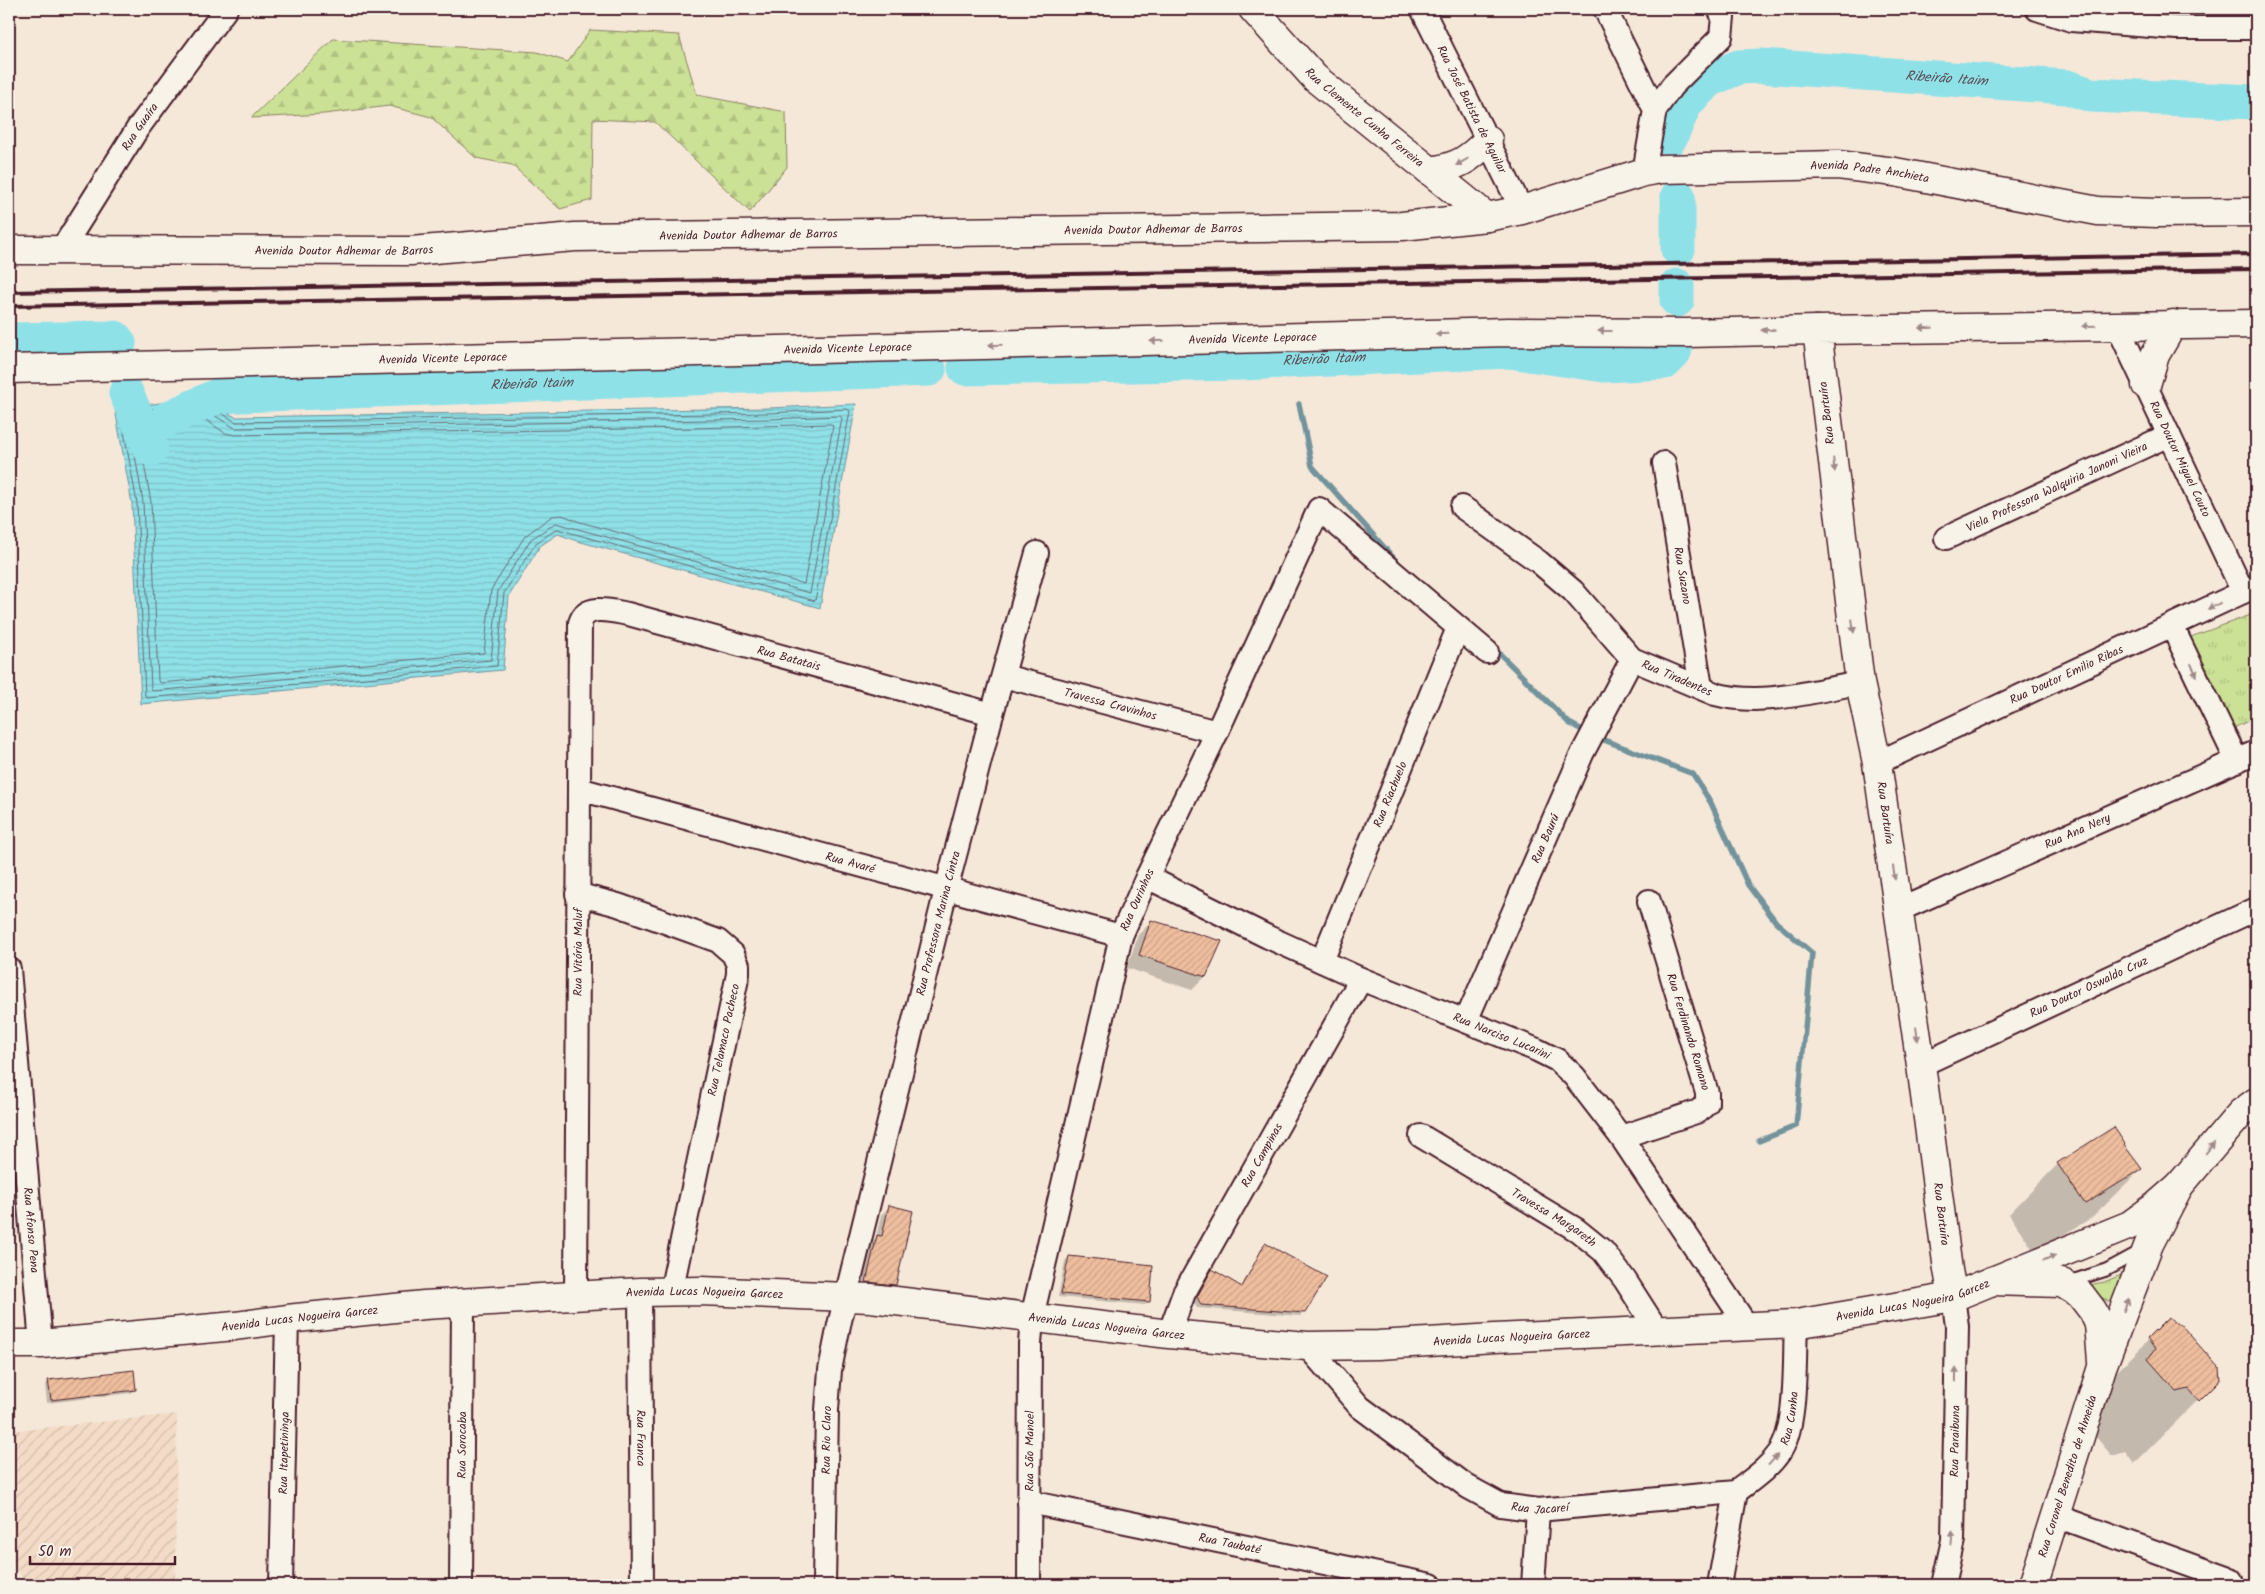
<svg xmlns="http://www.w3.org/2000/svg" width="2265" height="1594" viewBox="0 0 2265 1594" font-family="Kalam,sans-serif">
	<style>
		.industrial { fill: url(#industrial-furrows) }
		.grass { fill: url(#grass-tufts); stroke: #8a8060 }
		.forest { fill: url(#forest-firs); stroke: #8a8060 }
		.water { fill: url(#water-rules); stroke: #73939c }
		.shadow { fill: #0003 }
		.lines { fill: none; stroke-linecap: round; stroke-linejoin: round }
		.shore { stroke: #666d77; stroke-width: 1 }
		.stream { stroke: #73939c; stroke-width: 5.5 }
		.river { stroke: #8fe1e8; stroke-width: 35 }
		.building { fill: url(#building-hatch); stroke: #4a1f2b }
		.service-casing { stroke: #4a1f2b; stroke-width: 15 }
		.minor-casing { stroke: #4a1f2b; stroke-width: 26 }
		.tertiary-casing { stroke: #4a1f2b; stroke-width: 31 }
		.secondary-casing { stroke: #4a1f2b; stroke-width: 31 }
		.service { stroke: #f7f3e8; stroke-width: 11 }
		.minor { stroke: #f7f3e8; stroke-width: 22 }
		.tertiary { stroke: #f7f3e8; stroke-width: 28 }
		.secondary { stroke: #f7f3e8; stroke-width: 28 }
		.rail { stroke: #4a1f2b; stroke-width: 4 }
		.oneway { fill: #a0898a }
		.labels { text-anchor: middle; dominant-baseline: central; stroke-width: 4; stroke-linejoin: round; paint-order: stroke }
		.street-label { font-size: 12px; fill: #4a1f2b; stroke: #f7f3e8 }
		.water-label { font-size: 14px; font-style: italic; fill: #5b505a; stroke: #f7f3e8 }
	</style>
	<defs>
		<pattern id="industrial-furrows" width="10" height="10" patternUnits="userSpaceOnUse" patternTransform="scale(1.25)"><rect width="10" height="10" fill="#f3dbc7"/><path d="M-1 1l2-2M0 10L10 0M9 11l2-2" fill="none" stroke="#d2bcab"/></pattern>
		<pattern id="grass-tufts" width="24" height="20" patternUnits="userSpaceOnUse" patternTransform="scale(1.25)"><rect width="24" height="20" fill="#cbe196"/><path d="M3 7l-1-3M5 7V3M7 7l1-3M15 17l-1-3M17 17v-4M19 17l1-3" fill="none" stroke="#b0c181"/></pattern>
		<pattern id="forest-firs" width="22" height="20" patternUnits="userSpaceOnUse" patternTransform="scale(1.25)"><rect width="22" height="20" fill="#cbe196"/><path d="M5 1l3.5 6h-7zM16 11l3.5 6h-7z" fill="#b0c181"/></pattern>
		<pattern id="water-rules" width="6" height="5" patternUnits="userSpaceOnUse" patternTransform="scale(1.25)"><rect width="6" height="5" fill="#8fe1e8"/><path d="M0 2.5h6" fill="none" stroke="#7dc1c7"/></pattern>
		<pattern id="building-hatch" width="6" height="6" patternUnits="userSpaceOnUse" patternTransform="scale(1.25)"><rect width="6" height="6" fill="#eebe9e"/><path d="M-1 1l2-2M0 6l6-6M5 7l2-2" fill="none" stroke="#cea388"/></pattern>
	</defs>
	<rect width="100%" height="100%" fill="#f5e8d9"/>
	<filter id="ink" filterUnits="userSpaceOnUse"><feTurbulence type="fractalNoise" baseFrequency=".02" numOctaves="2"/><feDisplacementMap in="SourceGraphic" scale="10" xChannelSelector="R" yChannelSelector="G"/><feConvolveMatrix kernelMatrix="1 2 1 2 8 2 1 2 1" color-interpolation-filters="sRGB"/></filter>
	<g filter="url(#ink)">
		<!-- industrial -->
		<polygon class="industrial" points="9,1413 11,1413 13,1431 177,1414 175,1585 28,1585 14,1566 13,1546 9,1542"/>
		<!-- grass -->
		<g class="grass">
			<polygon points="2256,613 2256,717 2234,728 2188,638"/>
			<polygon points="2133,1270 2121,1300 2109,1302 2084,1286 2104,1282"/>
		</g>
		<!-- forest -->
		<polygon class="forest" points="590,30 679,35 697,95 786,112 787,167 750,212 655,122 593,119 592,200 560,209 512,165 476,158 431,117 389,106 324,114 251,118 333,39 537,52 568,62"/>
		<!-- water -->
		<polygon class="water" points="205,397 235,417 769,408 856,404 820,608 574,540 558,534 540,546 509,596 503,670 141,704 132,504 115,409"/>
		<!-- shadow -->
		<g class="shadow">
			<polygon points="1151,922 1220,941 1205,977 1192,990 1127,968 1138,935"/>
			<polygon points="2122,1145 2141,1169 2091,1218 2035,1253 2009,1214 2058,1164"/>
			<polygon points="889,1207 895,1285 887,1293 859,1290 869,1244 876,1238 881,1215"/>
			<polygon points="1265,1245 1304,1312 1300,1316 1197,1308 1193,1302 1213,1271 1241,1287"/>
			<polygon points="1069,1257 1149,1301 1145,1305 1058,1297 1065,1261"/>
			<polygon points="2169,1320 2218,1380 2134,1464 2125,1452 2112,1456 2085,1424 2084,1404"/>
			<polygon points="49,1381 135,1389 131,1393 47,1403 45,1385"/>
		</g>
		<g class="lines">
			<!-- shore -->
			<g class="shore">
				<polygon points="203,402 236,422 769,413 847,409 850,411 815,601 557,529 536,543 504,593 497,666 147,698 145,696 137,503 121,415 156,408"/>
				<polygon points="202,408 235,428 769,419 840,416 842,418 810,593 556,523 531,539 498,591 491,660 153,691 151,689 143,502 129,420 130,418"/>
				<polygon points="200,416 225,433 235,435 694,428 831,424 833,426 804,584 580,522 562,515 552,516 525,536 491,590 484,653 161,683 158,681 151,502 137,426 139,424"/>
			</g>
			<!-- stream -->
			<g class="stream">
				<polyline points="1299,404 1312,466 1399,564"/>
				<polyline points="1493,647 1569,723 1588,733"/>
				<polyline points="1596,737 1693,774 1711,803 1748,885 1776,922 1812,953 1796,1126 1759,1141"/>
			</g>
			<!-- river -->
			<g class="river">
				<path id="s1" d="M1670 138 1686 102 1710 79 1739 67 1761 66 2067 87 2091 95 2256 102"/>
				<polyline points="1678,249 1678,196"/>
				<polyline points="1677,286 1677,300"/>
				<polyline points="9,340 115,338 119,343"/>
				<path id="s2" d="M965 368 1242 363 1510 351 1604 365 1665 362 1673 354 1675 349"/>
				<polyline points="126,393 151,449"/>
				<path id="s3" d="M167 419 217 396 929 369"/>
			</g>
		</g>
		<!-- building -->
		<g class="building">
			<polygon points="1151,920 1222,941 1206,977 1139,955"/>
			<polygon points="2114,1127 2125,1144 2124,1145 2142,1169 2085,1204 2057,1163"/>
			<polygon points="889,1205 913,1211 896,1285 866,1282 877,1235 882,1236"/>
			<polygon points="1265,1243 1327,1277 1305,1313 1201,1305 1197,1297 1212,1269 1242,1287"/>
			<polygon points="1069,1256 1153,1265 1150,1302 1061,1294"/>
			<polygon points="2168,1318 2182,1326 2219,1368 2220,1380 2199,1401 2189,1389 2177,1392 2148,1359 2155,1349 2147,1339"/>
			<polygon points="134,1370 136,1390 51,1400 48,1380"/>
		</g>
		<g class="lines">
			<!-- service casing -->
			<g class="service-casing">
				<polyline id="service" points="2069,1282 2106,1270 2141,1251"/>
			</g>
			<!-- minor casing -->
			<g class="minor-casing">
				<g id="minor">
					<path id="s4" d="M1422 9 1522 210"/>
					<polyline points="1605,9 1655,110"/>
					<polyline points="2037,9 2071,20 2177,28 2256,28"/>
					<polyline points="1644,172 1655,110 1672,86 1721,37 1723,17 1719,9"/>
					<path id="s5" d="M62 249 138 128 226 9"/>
					<path id="s6" d="M2117 325 2243 592"/>
					<path id="s7" d="M1664 463 1701 687"/>
					<path id="s8" d="M1462 507 1539 562 1573 591 1632 659 1715 694C1763 707 1812 691 1860 683"/>
					<path id="s9" d="M1946 538 2169 435"/>
					<polyline points="2172,626 2237,761"/>
					<path id="s10" d="M1004 676 1217 732"/>
					<path id="s11" d="M1877 763 2256 586"/>
					<path id="s12" d="M579 789 1121 936"/>
					<path id="s13" d="M1147 877 1268 937 1361 979 1537 1050 1557 1060 1574 1076 1621 1137 1747 1326"/>
					<polyline points="577,894 618,905 718,941 733,954 738,965 738,974 671,1292"/>
					<path id="s14" d="M1899 910 2256 752"/>
					<path id="s15" d="M1322 961 1458 628"/>
					<path id="s16" d="M9 969 41 1344"/>
					<path id="s17" d="M1466 1021 1582 754 1632 659"/>
					<path id="s18" d="M1921 1065 2256 909"/>
					<path id="s19" d="M1421 1136 1577 1230 1603 1251 1625 1280 1657 1330"/>
					<polyline points="1621,1137 1699,1111 1707,1103 1707,1093 1649,901"/>
					<path id="s20" d="M640 1292 642 1585"/>
					<path id="s21" d="M576 1294 580 623C586 603 612 611 628 614L992 714"/>
					<path id="s22" d="M1169 1334 1184 1293 1361 979"/>
					<path id="s23" d="M1307 1346 1360 1407 1468 1487 1501 1505 1538 1510 1736 1492"/>
					<path id="s24" d="M1736 1492C1751 1480 1768 1469 1779 1453 1798 1427 1794 1358 1796 1324"/>
					<path id="s25" d="M1029 1502 1431 1585"/>
					<polyline points="2056,1516 2230,1579"/>
					<path id="s26" d="M281 1585 287 1319"/>
					<path id="s27" d="M461 1585 463 1304"/>
					<path id="s28" d="M824 1585 827 1410 830 1370 839 1325 946 890 992 714 1037 553"/>
					<path id="s29" d="M1029 1585 1030 1344 1032 1317 1121 936 1147 877 1217 732 1319 509 1487 652"/>
					<polyline points="1533,1585 1538,1510"/>
					<polyline points="1719,1585 1736,1492"/>
					<path id="s30" d="M1943 1585 1953 1540 1957 1326 1953 1297"/>
				</g>
			</g>
			<!-- tertiary casing -->
			<g class="tertiary-casing">
				<g id="tertiary">
					<path id="s31" d="M1253 9 1315 78 1487 217"/>
					<path d="M1430 171C1457 167 1469 160 1488 140"/>
					<path id="s32" d="M9 369 1509 332 1687 333 1817 330"/>
					<polyline points="1992,1281 2062,1283 2080,1294 2093,1311 2099,1324 2102,1361"/>
					<path id="s33" d="M2033 1585 2102 1367 2149 1244 2179 1186"/>
				</g>
			</g>
			<!-- secondary casing -->
			<g class="secondary-casing">
				<g id="secondary">
					<path id="s34" d="M9 250 411 251 575 237 1402 226 1487 217 1522 210 1644 172 1661 169 1838 165 1895 172 2098 211 2157 213 2256 212"/>
					<polyline points="2146,385 2155,355 2173,324"/>
					<polyline points="1953,1297 1948,1270 1921,1065 1877,763 1860,683 1817,330 2256,324"/>
					<path id="s35" d="M9 1344H41L235 1326 287 1319 424 1305 640 1292 701 1291 871 1298 1169 1334 1307 1346 1378 1345 1495 1338 1796 1324 1953 1297 2130 1225 2156 1206 2179 1186 2241 1113 2256 1102"/>
				</g>
			</g>
			<!-- service -->
			<use href="#service" class="service"/>
			<!-- minor -->
			<use href="#minor" class="minor"/>
			<!-- tertiary -->
			<use href="#tertiary" class="tertiary"/>
			<!-- secondary -->
			<use href="#secondary" class="secondary"/>
			<!-- rail -->
			<g class="rail">
				<polyline points="9,292 2256,254"/>
				<polyline points="9,306 2256,269"/>
			</g>
		</g>
		<!-- one-way arrows -->
		<defs><path id="oneway-solid" d="M-6-.8H1V-3.2L6.5 0L1 3.2V.8H-6Z" transform="scale(1.25)"/></defs>
		<g class="oneway">
			<use href="#oneway-solid" transform="translate(1462 162) rotate(150)"/>
			<use href="#oneway-solid" transform="translate(2089 326) rotate(179)"/>
			<use href="#oneway-solid" transform="translate(1926 328) rotate(179)"/>
			<use href="#oneway-solid" transform="translate(1768 330) rotate(179)"/>
			<use href="#oneway-solid" transform="translate(1605 331) rotate(180)"/>
			<use href="#oneway-solid" transform="translate(1442 334) rotate(179)"/>
			<use href="#oneway-solid" transform="translate(1157 341) rotate(179)"/>
			<use href="#oneway-solid" transform="translate(995 345) rotate(179)"/>
			<use href="#oneway-solid" transform="translate(1834 465) rotate(83)"/>
			<use href="#oneway-solid" transform="translate(2214 606) rotate(154)"/>
			<use href="#oneway-solid" transform="translate(1853 626) rotate(83)"/>
			<use href="#oneway-solid" transform="translate(2194 670) rotate(64)"/>
			<use href="#oneway-solid" transform="translate(1894 873) rotate(82)"/>
			<use href="#oneway-solid" transform="translate(1917 1034) rotate(82)"/>
			<use href="#oneway-solid" transform="translate(2210 1148) rotate(-51)"/>
			<use href="#oneway-solid" transform="translate(2049 1258) rotate(-22)"/>
			<use href="#oneway-solid" transform="translate(2126 1305) rotate(-69)"/>
			<use href="#oneway-solid" transform="translate(1956 1375) rotate(-89)"/>
			<use href="#oneway-solid" transform="translate(1773 1460) rotate(-48)"/>
			<use href="#oneway-solid" transform="translate(1952 1538) rotate(-85)"/>
		</g>
	</g>
	<g class="labels">
		<!-- street labels -->
		<g class="street-label">
			<text stroke="none"><textPath href="#s4" startOffset="112">Rua José Batista de Aguilar</textPath></text>
			<text stroke="none"><textPath href="#s31" startOffset="156">Rua Clemente Cunha Ferreira</textPath></text>
			<text stroke="none"><textPath href="#s5" startOffset="145">Rua Guaíra</textPath></text>
			<text stroke="none"><textPath href="#s34" startOffset="1869">Avenida Padre Anchieta</textPath></text>
			<text stroke="none"><textPath href="#s34" startOffset="1145">Avenida Doutor Adhemar de Barros</textPath></text>
			<text stroke="none"><textPath href="#s34" startOffset="740">Avenida Doutor Adhemar de Barros</textPath></text>
			<text stroke="none"><textPath href="#s34" startOffset="335">Avenida Doutor Adhemar de Barros</textPath></text>
			<text stroke="none"><textPath href="#s32" startOffset="1244">Avenida Vicente Leporace</textPath></text>
			<text stroke="none"><textPath href="#s32" startOffset="839">Avenida Vicente Leporace</textPath></text>
			<text stroke="none"><textPath href="#s32" startOffset="434">Avenida Vicente Leporace</textPath></text>
			<text transform="translate(1827 413) rotate(-97)">Rua Bartuíra</text>
			<text stroke="none"><textPath href="#s6" startOffset="148">Rua Doutor Miguel Couto</textPath></text>
			<text stroke="none"><textPath href="#s9" startOffset="122">Viela Professora Walquiria Janoni Vieira</textPath></text>
			<text stroke="none"><textPath href="#s7" startOffset="114">Rua Suzano</textPath></text>
			<text stroke="none"><textPath href="#s21" startOffset="892">Rua Batatais</textPath></text>
			<text stroke="none"><textPath href="#s11" startOffset="209">Rua Doutor Emilio Ribas</textPath></text>
			<text stroke="none"><textPath href="#s8" startOffset="278">Rua Tiradentes</textPath></text>
			<text stroke="none"><textPath href="#s10" startOffset="110">Travessa Cravinhos</textPath></text>
			<text stroke="none"><textPath href="#s15" startOffset="180">Rua Riachuelo</textPath></text>
			<text transform="translate(1885 813) rotate(82)">Rua Bartuíra</text>
			<text stroke="none"><textPath href="#s14" startOffset="195">Rua Ana Nery</textPath></text>
			<text stroke="none"><textPath href="#s17" startOffset="199">Rua Baurú</textPath></text>
			<text stroke="none"><textPath href="#s12" startOffset="281">Rua Avaré</textPath></text>
			<text stroke="none"><textPath href="#s29" startOffset="699">Rua Ourinhos</textPath></text>
			<text stroke="none"><textPath href="#s28" startOffset="675">Rua Professora Marina Cintra</textPath></text>
			<text stroke="none"><textPath href="#s21" startOffset="342">Rua Vitória Maluf</textPath></text>
			<text stroke="none"><textPath href="#s18" startOffset="185">Rua Doutor Oswaldo Cruz</textPath></text>
			<text transform="translate(1688 1032) rotate(73)">Rua Ferdinando Romano</text>
			<text stroke="none"><textPath href="#s13" startOffset="389">Rua Narciso Lucarini</textPath></text>
			<text transform="translate(724 1040) rotate(-78)">Rua Telamaco Pacheco</text>
			<text stroke="none"><textPath href="#s22" startOffset="202">Rua Campinas</textPath></text>
			<text transform="translate(1941 1214) rotate(83)">Rua Bartuíra</text>
			<text stroke="none"><textPath href="#s19" startOffset="156">Travessa Margareth</textPath></text>
			<text stroke="none"><textPath href="#s16" startOffset="262">Rua Afonso Pena</textPath></text>
			<text stroke="none"><textPath href="#s35" startOffset="698">Avenida Lucas Nogueira Garcez</textPath></text>
			<text stroke="none"><textPath href="#s35" startOffset="1912">Avenida Lucas Nogueira Garcez</textPath></text>
			<text stroke="none"><textPath href="#s35" startOffset="292">Avenida Lucas Nogueira Garcez</textPath></text>
			<text stroke="none"><textPath href="#s35" startOffset="1102">Avenida Lucas Nogueira Garcez</textPath></text>
			<text stroke="none"><textPath href="#s35" startOffset="1508">Avenida Lucas Nogueira Garcez</textPath></text>
			<text stroke="none"><textPath href="#s24" startOffset="95">Rua Cunha</textPath></text>
			<text stroke="none"><textPath href="#s20" startOffset="146">Rua Franca</textPath></text>
			<text stroke="none"><textPath href="#s28" startOffset="145">Rua Rio Claro</textPath></text>
			<text stroke="none"><textPath href="#s30" startOffset="145">Rua Paraibuna</textPath></text>
			<text stroke="none"><textPath href="#s27" startOffset="140">Rua Sorocaba</textPath></text>
			<text stroke="none"><textPath href="#s29" startOffset="134">Rua São Manoel</textPath></text>
			<text stroke="none"><textPath href="#s26" startOffset="132">Rua Itapetininga</textPath></text>
			<text stroke="none"><textPath href="#s33" startOffset="114">Rua Coronel Benedito de Almeida</textPath></text>
			<text stroke="none"><textPath href="#s23" startOffset="292">Rua Jacareí</textPath></text>
			<text stroke="none"><textPath href="#s25" startOffset="205">Rua Taubaté</textPath></text>
		</g>
		<!-- water labels -->
		<g class="water-label">
			<text stroke="none"><textPath href="#s1" startOffset="312">Ribeirão Itaim</textPath></text>
			<text stroke="none"><textPath href="#s2" startOffset="359">Ribeirão Itaim</textPath></text>
			<text stroke="none"><textPath href="#s3" startOffset="370">Ribeirão Itaim</textPath></text>
		</g>
	</g>
	<!-- margin -->
	<rect width="2265" height="1594" fill="none" stroke="#f7f3e8" stroke-width="30"/>
	<rect x="15" y="15" width="2235" height="1564" fill="none" stroke="#4a1f2b" stroke-width="2" filter="url(#ink)"/>
	<!-- scale -->
	<path d="M30 1556v8h145v-8" fill="none" stroke="#4a1f2b" stroke-width="2.5"/>
	<text x="38" y="1556" font-size="15" fill="#4a1f2b" stroke="#f7f3e8" stroke-width="4" paint-order="stroke">50 m</text>
</svg>
